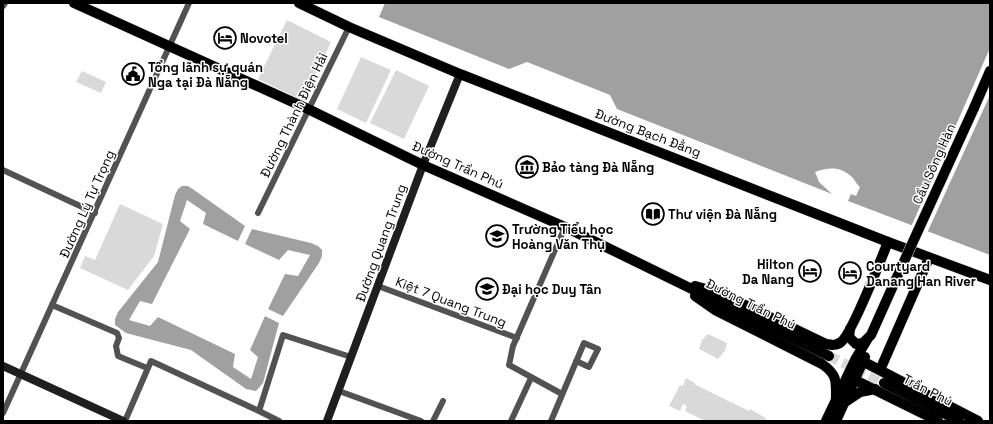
<svg xmlns="http://www.w3.org/2000/svg" width="993" height="424" font-family="'Space Grotesk',sans-serif">
  <rect width="100%" height="100%" fill="#fff"/>
  <g fill="#d9d9d9">
    <polygon points="287,20 331,42 303,101 258,79"/>
    <polygon points="361,57 391,70 366,123 337,109"/>
    <polygon points="396,70 429,86 404,139 370,123"/>
    <polygon points="82,71 106,82 101,93 76,82"/>
    <polygon points="120,204 163,224 154,256 128,290 80,268 85,256 95,260"/>
    <polygon points="708,334 727,343 725,351 718,359 699,349 702,340"/>
    <polygon points="686,378 695,383 694,384 749,411 750,409 766,418 765,421 705,421 685,411 687,406 683,404 680,411 669,406 680,385 683,386"/>
  </g>
  <g fill="#a0a0a0">
    <path d="M385 3H990V255L848 201 851 194 856 196 860 187C856 184 856 181 852 177 841 166 828 167 815 172L819 182 832 194 617 109 610 95 527 62 509 69 379 17Z"/>
    <polygon points="182,186 188,186 194,190 245,226 238,241 203,224 206,213 187,200 180,221 190,229 152,304 140,301 129,320 150,326 158,317 235,354 233,367 251,379 258,357 250,350 265,316 279,323 263,383 256,391 246,389 191,350 126,333 115,325 115,319 118,312 158,262 175,195 178,189"/>
    <polygon points="252,229 311,243 318,246 322,250 322,256 319,263 283,316 268,309 285,274 298,276 310,255 288,250 279,260 245,244"/>
  </g>
  <polygon fill="#fff" points="990,48 990,95 927,233 911,227"/>
  <g fill="none" stroke-linecap="round" stroke-linejoin="round">
    <polyline stroke="#d9d9d9" stroke-width="10" stroke-dasharray="10 5" stroke-linecap="butt" points="829,356 884,383"/>
    <g stroke="#dbdbdb" stroke-width="11">
      <g id="primary">
        <polyline points="74,3 308,109 423,165 565,227 829,356"/>
        <polyline points="299,3 349,27 460,74 888,242 990,280"/>
        <polyline points="974,108 990,71"/>
        <path d="M695 286 720 293 826 344C831 345 836 346 841 342 852 334 881 259 888 242"/>
        <path d="M695 296 715 310 822 364C838 375 836 382 836 400"/>
        <polyline points="850,329 849,337 856,344 863,343 871,335 901,268"/>
        <polyline points="864,362 978,421"/>
        <polyline points="880,370 929,258"/>
        <polyline points="855,380 938,421"/>
        <polyline points="884,383 959,421"/>
        <polyline points="845,402 860,392 875,389"/>
        <polyline points="826,421 856,358 867,340"/>
        <polyline points="836,421 865,357"/>
      </g>
    </g>
    <g stroke="#525252" stroke-width="6">
      <polyline points="3,6 5,3"/>
      <polyline points="3,170 95,213"/>
      <polyline points="258,213 349,27"/>
      <polyline points="378,286 517,338"/>
      <polyline points="52,305 117,333 119,338 116,346 118,356 147,368"/>
      <polyline points="339,391 421,421"/>
      <polyline points="562,394 509,365 513,346 565,227"/>
      <polyline points="259,411 279,421"/>
      <polyline points="3,413 189,3"/>
      <polyline points="125,421 151,361 259,411 283,335 351,357"/>
      <polyline points="433,421 443,401"/>
      <polyline points="511,421 531,378"/>
      <polyline points="551,421 584,343 598,349 589,367 576,361"/>
    </g>
    <g stroke="#1f1f1f" stroke-width="8">
      <polyline points="3,366 123,421"/>
      <polyline points="327,421 423,165 460,74"/>
    </g>
    <use href="#primary" stroke="#000" stroke-width="10"/>
    <g stroke="#dbdbdb" stroke-width="11" stroke-linecap="butt">
      <polyline id="primary-bridge" points="901,268 974,108"/>
    </g>
    <use href="#primary-bridge" stroke="#000" stroke-width="10"/>
  </g>
  <defs>
    <g id="hotel-ring" transform="scale(1.15)"><circle r="9.5" fill="#fff" stroke="#000" stroke-width="1.5"/><path d="M-6-4.5h1.5V1H6V5H4.5V3h-9V5H-6ZM-4 0a1.8 1.8 0 1 1 3.6 0ZM.5 0V-2.5h3Q6-2.5 6 0Z" fill="#000"/></g>
    <g id="civic-ring" transform="scale(1.15)"><circle r="9.5" fill="#fff" stroke="#000" stroke-width="1.5"/><path d="M-.6-6.5H3V-4.5H.6V-3L4-1V1h2V6H-6V1h2V-1L-.6-3ZM-1.2 2.5V6h2.4V2.5Z" fill="#000"/></g>
    <g id="museum-ring" transform="scale(1.15)"><circle r="9.5" fill="#fff" stroke="#000" stroke-width="1.5"/><path d="M0-6L6-3V-2H-6V-3ZM-5-1h2V3h-2ZM-1-1h2V3h-2ZM3-1h2V3H3ZM-6 4H6V6H-6Z" fill="#000"/></g>
    <g id="library-ring" transform="scale(1.15)"><circle r="9.5" fill="#fff" stroke="#000" stroke-width="1.5"/><path d="M-6-4Q-3-5.5-.7-3.5V5Q-3 3-6 4ZM6-4Q3-5.5 .7-3.5V5Q3 3 6 4Z" fill="#000"/></g>
    <g id="school-ring" transform="scale(1.15)"><circle r="9.5" fill="#fff" stroke="#000" stroke-width="1.5"/><path d="M0-5L7-2L0 1L-7-2ZM-4 1L0 2.5L4 1V4Q0 6-4 4Z" fill="#000"/></g>
    <g id="university-ring" transform="scale(1.15)"><circle r="9.5" fill="#fff" stroke="#000" stroke-width="1.5"/><path d="M0-5L7-2L0 1L-7-2ZM-4 1L0 2.5L4 1V4Q0 6-4 4Z" fill="#000"/></g>
  </defs>
  <g fill-rule="evenodd">
    <use href="#hotel-ring" x="225" y="38"/>
    <use href="#civic-ring" x="133" y="74"/>
    <use href="#museum-ring" x="527" y="167"/>
    <use href="#library-ring" x="653" y="214"/>
    <use href="#school-ring" x="497" y="236"/>
    <use href="#hotel-ring" x="810" y="271"/>
    <use href="#hotel-ring" x="850" y="273"/>
    <use href="#university-ring" x="487" y="289"/>
  </g>
  <g text-anchor="middle" dominant-baseline="central" stroke-width="3" stroke-linejoin="round" paint-order="stroke">
    <g font-size="13" font-weight="bold" fill="#000" stroke="#fff" text-anchor="start">
      <text x="240" y="38">Novotel</text>
      <text x="148" y="67">Tổng lãnh sự quán<tspan x="148" dy="15">Nga tại Đà Nẵng</tspan></text>
      <text x="542" y="167">Bảo tàng Đà Nẵng</text>
      <text x="668" y="214">Thư viện Đà Nẵng</text>
      <text x="512" y="229">Trường Tiểu học<tspan x="512" dy="15">Hoàng Văn Thụ</tspan></text>
      <text x="794" y="264" text-anchor="end">Hilton<tspan x="794" dy="15">Da Nang</tspan></text>
      <text x="866" y="266">Courtyard<tspan x="866" dy="15">Danang Han River</tspan></text>
      <text x="502" y="289">Đại học Duy Tân</text>
    </g>
    <g font-size="13" fill="#000" stroke="#fff">
      <text transform="translate(294 115) rotate(-64)">Đường Thành Điện Hải</text>
      <text transform="translate(648 133) rotate(21)">Đường Bạch Đằng</text>
      <text transform="translate(934 164) rotate(-66)">Cầu Sông Hàn</text>
      <text transform="translate(458 165) rotate(24)">Đường Trần Phú</text>
      <text transform="translate(87 204) rotate(-66)">Đường Lý Tự Trọng</text>
      <text transform="translate(381 243) rotate(-70)">Đường Quang Trung</text>
      <text transform="translate(451 302) rotate(21)">Kiệt 7 Quang Trung</text>
      <text transform="translate(751 304) rotate(26)">Đường Trần Phú</text>
      <text transform="translate(928 390) rotate(27)">Trần Phú</text>
    </g>
  </g>
  <rect width="993" height="424" fill="none" stroke="#000000" stroke-width="8"/>
</svg>
